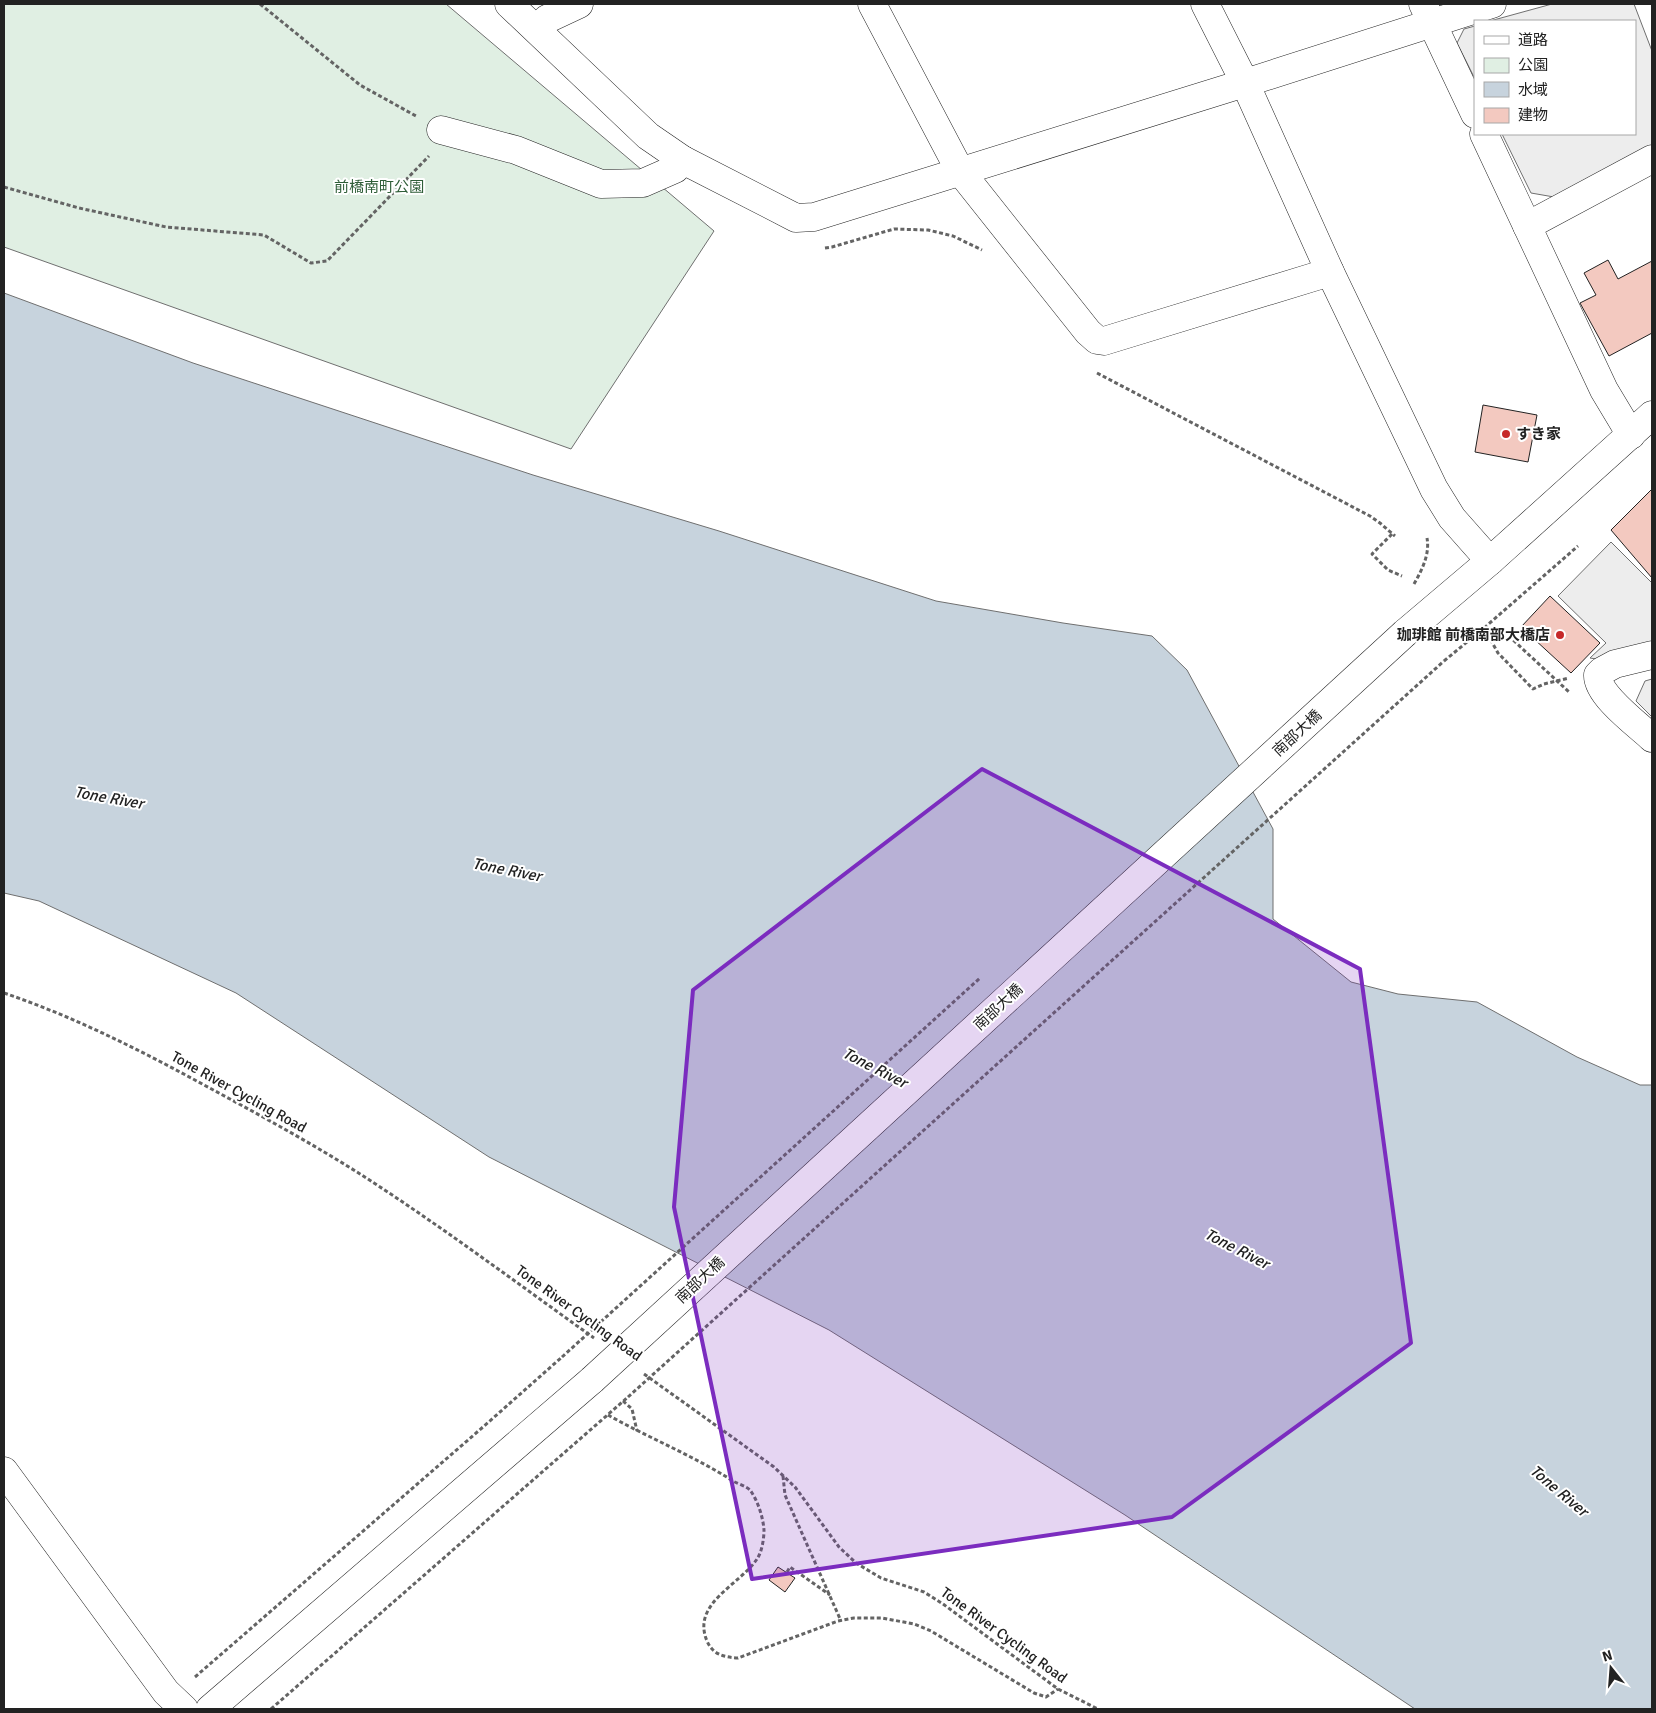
<svg xmlns="http://www.w3.org/2000/svg" width="1656" height="1713" font-family="Signika,'Noto Sans JP',sans-serif">
  <rect width="100%" height="100%" fill="#fff"/>
  <polygon fill="#e0efe3" stroke="#6f6f6f" points="4,4 446,4 714,231 571,449 4,247"/>
  <g fill="#ededed" stroke="#6f6f6f">
    <polygon points="1552,4 1634,4 1652,51 1652,148 1554,197 1531,193 1502,134 1635,134 1635,21 1490,21"/>
    <polygon points="1475,26 1475,79 1457,43 1464,29"/>
    <polygon points="1611,542 1652,583 1652,645 1602,660 1590,658 1606,643 1558,596"/>
    <polygon points="1652,679 1652,717 1636,701 1645,681"/>
  </g>
  <polygon fill="#c7d3dd" stroke="#6f6f6f" points="4,293 193,363 533,475 719,531 936,601 1063,623 1152,636 1187,670 1273,829 1273,919 1351,982 1398,994 1477,1002 1577,1057 1640,1085 1652,1085 1652,1709 1415,1709 1125,1515 829,1330 489,1157 236,993 39,901 4,893"/>
  <g fill="#f3c9c0" stroke="#222">
    <polygon points="1608,260 1618,279 1652,261 1652,333 1609,356 1580,303 1596,295 1584,273"/>
    <polygon points="1483,405 1537,415 1528,462 1475,452"/>
    <polygon points="1652,489 1652,578 1611,530"/>
    <polygon points="1550,596 1600,643 1571,673 1521,627"/>
    <polygon points="778,1567 795,1578 785,1592 769,1580"/>
  </g>
  <g fill="none" stroke-linecap="round" stroke-linejoin="round">
    <g stroke="#222" stroke-width="29">
      <g id="minor">
        <polyline points="509,4 648,136 683,160 796,218 814,217 1245,83 1492,4"/>
        <polyline points="872,4 960,171 1088,332 1097,340 1104,341 1330,272"/>
        <polyline points="1205,4 1245,83 1330,272 1434,489 1452,518 1490,561"/>
        <polyline points="1423,4 1475,114"/>
        <polyline points="537,29 547,19 579,4"/>
        <polyline points="441,130 516,150 601,184 643,183 675,169 683,160"/>
        <polyline points="1484,134 1604,390 1631,435"/>
        <polyline points="1527,226 1652,159"/>
        <polyline points="1405,633 1490,561 1652,415"/>
        <path d="M1652 655 1615 664 1602 671 1598 675C1597 695 1638 725 1652 738"/>
        <polyline points="4,1471 166,1692 184,1709"/>
        <polyline points="210,1709 592,1380"/>
      </g>
    </g>
    <g stroke="#646464" stroke-width="3" stroke-dasharray="4 2.5" stroke-linecap="butt">
      <polyline points="260,4 360,85 416,116"/>
      <polyline points="4,187 79,208 166,227 264,235 311,263 327,261 429,156"/>
      <polyline points="825,248 832,247 894,229 928,230 953,236 982,250"/>
      <polyline points="1097,373 1370,516 1380,523 1395,536"/>
      <polyline points="1392,534 1372,554 1388,570 1402,576"/>
      <path d="M1414 584C1422 570 1430 554 1427 538"/>
      <polyline points="1499,627 1569,692"/>
      <polyline points="1484,628 1498,653 1533,689 1544,684"/>
      <polyline points="1444,661 1484,628 1578,546"/>
      <path d="M4 993C69 1015 132 1046 193 1079 254 1112 316 1145 374 1183 449 1232 521 1286 594 1338"/>
      <polyline points="644,1374 774,1467 795,1487 839,1547 856,1563 881,1578 924,1592 943,1604 1058,1689 1098,1709"/>
      <polyline points="623,1401 632,1409 637,1431"/>
      <path d="M608 1415C649 1438 694 1456 733 1481 738 1484 746 1486 750 1490 758 1501 763 1517 764 1530 764 1538 762 1552 757 1559 740 1585 691 1603 707 1641 713 1655 724 1657 738 1658L838 1621 854 1618H882L914 1624 931 1631 1034 1693 1046 1697 1058 1689"/>
      <polyline points="783,1476 785,1495 841,1621"/>
      <polyline points="787,1572 790,1567 830,1595"/>
      <polyline points="195,1677 483,1427 562,1357"/>
      <polyline points="271,1709 628,1397"/>
    </g>
    <use href="#minor" stroke="#fff" stroke-width="28"/>
    <g stroke="#222" stroke-width="29" stroke-linecap="butt">
      <polyline id="minor-bridge" points="592,1380 1405,633"/>
    </g>
    <g stroke="#646464" stroke-width="3" stroke-dasharray="4 2.5" stroke-linecap="butt">
      <polyline points="1544,684 1569,678"/>
      <polyline points="562,1357 980,978"/>
      <polyline points="628,1397 1444,661"/>
    </g>
    <use href="#minor-bridge" stroke="#fff" stroke-width="28"/>
  </g>
  <path fill="#7b2cbf" fill-opacity="0.2" stroke="#7b2cbf" stroke-width="4" stroke-linejoin="round" d="M982 769 1360 969 1411 1343 1172 1517 752 1579 674 1207 693 990Z"/>
  <g fill="#c62828" stroke="#fff" stroke-width="2">
    <circle cx="1506" cy="434" r="5"/>
    <circle cx="1560" cy="635" r="5"/>
  </g>
  <g text-anchor="middle" dominant-baseline="central" stroke-width="4" stroke-linejoin="round" paint-order="stroke">
    <g font-size="15" fill="#2f5e38" stroke="#fff">
      <text x="379" y="187">前橋南町公園</text>
    </g>
    <g font-size="15" font-weight="bold" fill="#222" stroke="#fff" text-anchor="start">
      <text x="1516" y="434">すき家</text>
      <text x="1550" y="635" text-anchor="end">珈琲館 前橋南部大橋店</text>
    </g>
    <g font-size="15" fill="#222" stroke="#fff">
      <text transform="translate(1297 733) rotate(-43)">南部大橋</text>
      <text transform="translate(998 1007) rotate(-43)">南部大橋</text>
      <text transform="translate(239 1092) rotate(29)">Tone River Cycling Road</text>
      <text transform="translate(700 1280) rotate(-43)">南部大橋</text>
      <text transform="translate(579 1313) rotate(36)">Tone River Cycling Road</text>
      <text transform="translate(1004 1635) rotate(36)">Tone River Cycling Road</text>
    </g>
    <g font-size="16" font-style="italic" fill="#222" stroke="#fff">
      <text transform="translate(109 798) rotate(10)">Tone River</text>
      <text transform="translate(507 870) rotate(11)">Tone River</text>
      <text transform="translate(875 1068) rotate(27)">Tone River</text>
      <text transform="translate(1237 1249) rotate(27)">Tone River</text>
      <text transform="translate(1559 1491) rotate(40)">Tone River</text>
    </g>
  </g>
  <rect width="1656" height="1713" fill="none" stroke="#222222" stroke-width="10"/>
  <rect x="1474" y="20" width="162" height="115" fill="#ffffff" stroke="#a7a7a7"/>
  <rect x="1484" y="36" width="25" height="8" fill="#ffffff" stroke="#a7a7a7"/>
  <text x="1518" y="45" font-size="15" fill="#222222">道路</text>
  <rect x="1484" y="58" width="25" height="15" fill="#e0efe3" stroke="#a7a7a7"/>
  <text x="1518" y="70" font-size="15" fill="#222222">公園</text>
  <rect x="1484" y="82" width="25" height="15" fill="#c7d3dd" stroke="#a7a7a7"/>
  <text x="1518" y="95" font-size="15" fill="#222222">水域</text>
  <rect x="1484" y="108" width="25" height="15" fill="#f3c9c0" stroke="#a7a7a7"/>
  <text x="1518" y="120" font-size="15" fill="#222222">建物</text>
  <g transform="translate(1611 1668) rotate(343)" stroke="#ffffff" stroke-width="4" paint-order="stroke">
  <path d="M0-4L9 19L0 12L-9 19Z" fill="#222222"/>
  <text y="-8" font-size="14" font-weight="bold" text-anchor="middle" fill="#222222">N</text>
  </g>
</svg>
